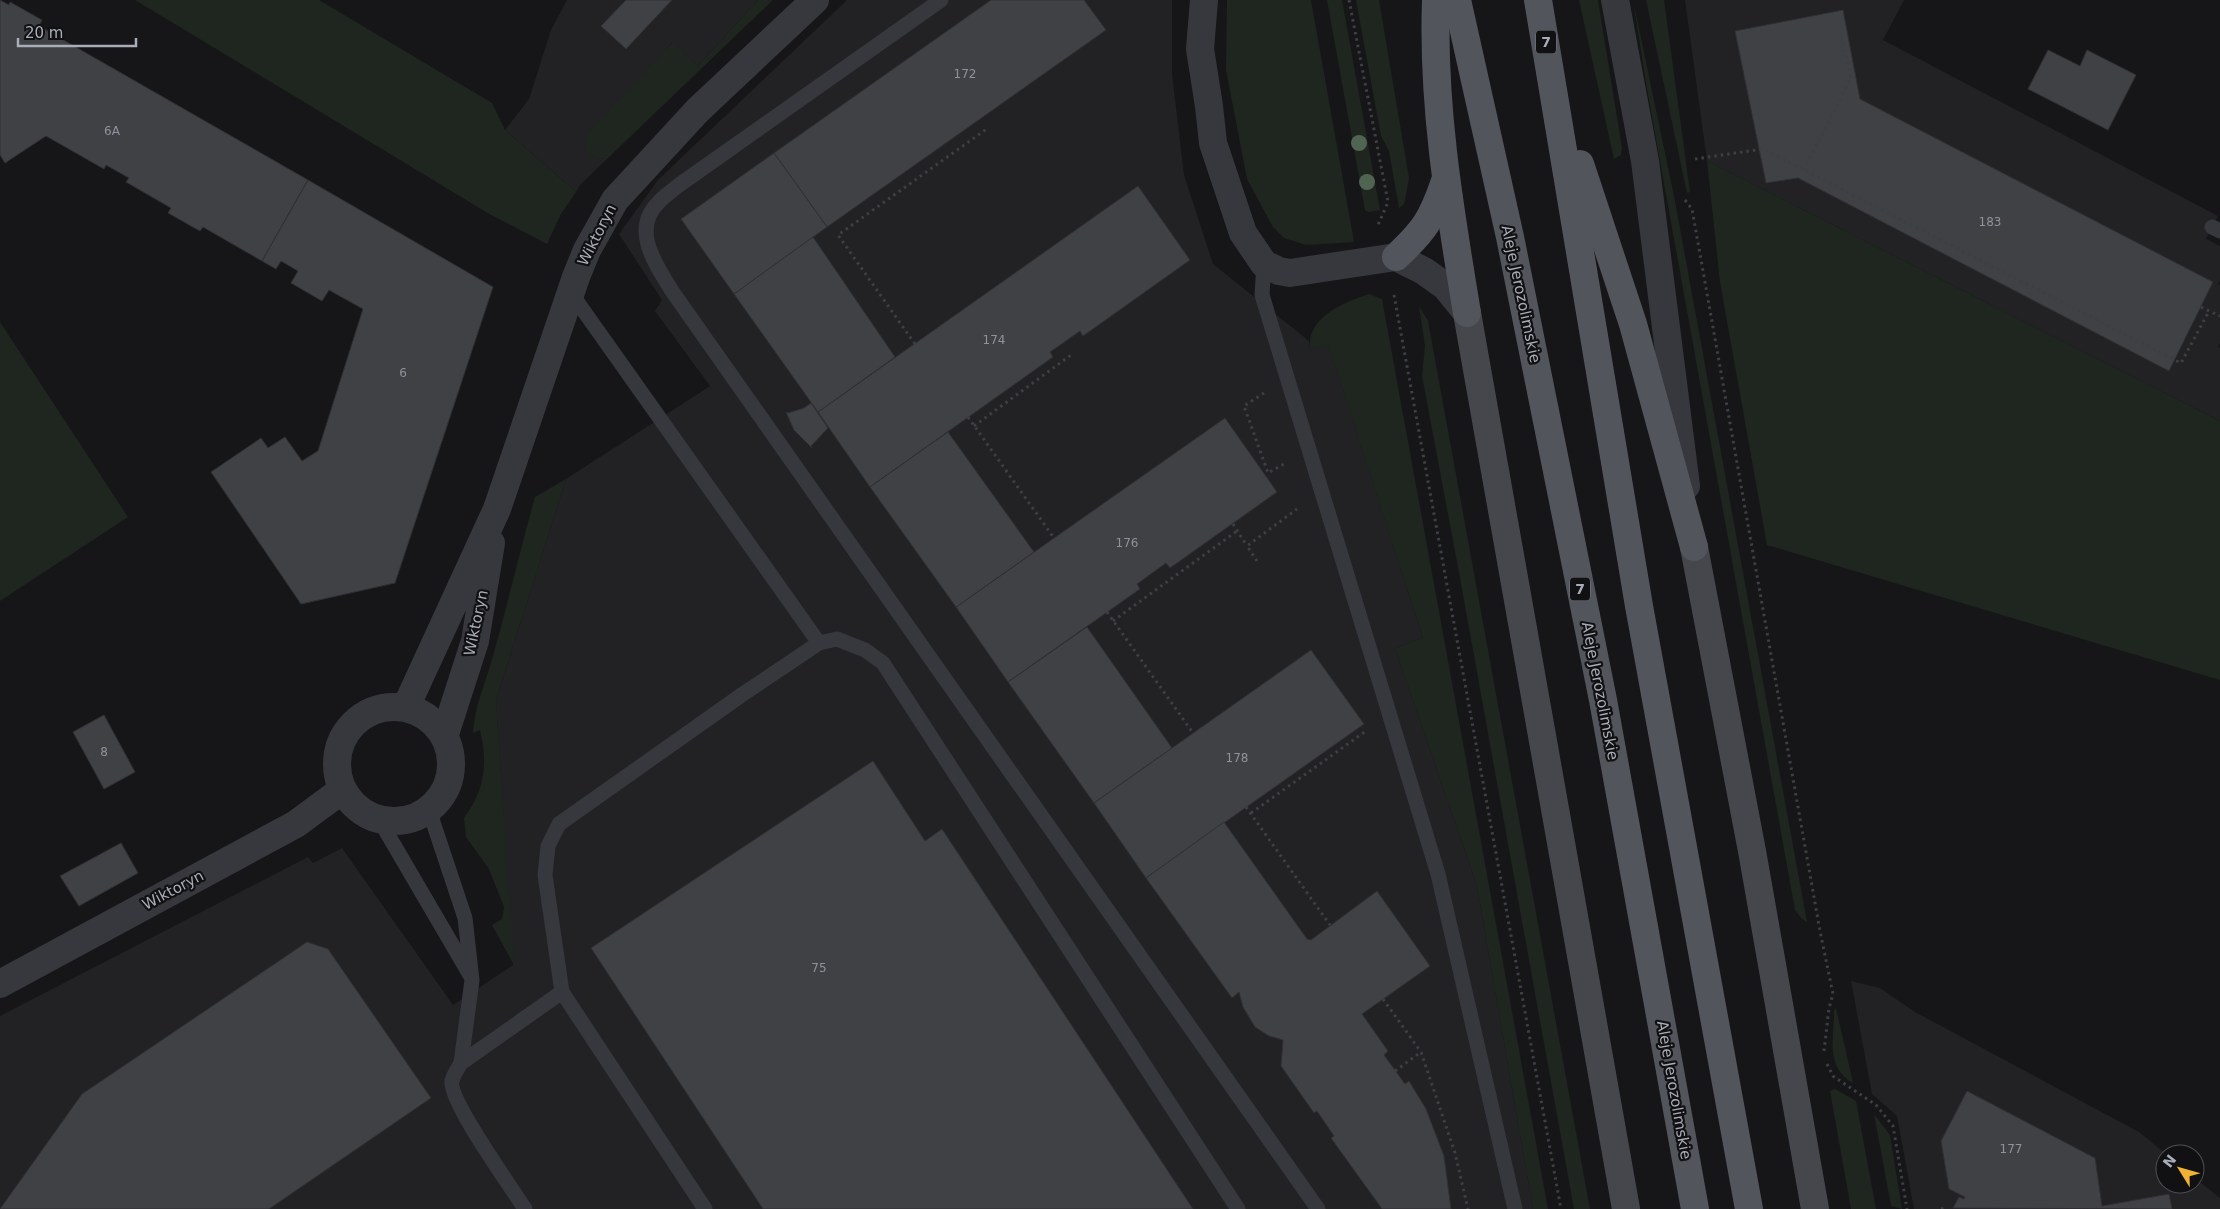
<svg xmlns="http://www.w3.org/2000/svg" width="2220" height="1209" font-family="'DejaVu Sans',sans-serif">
  <rect width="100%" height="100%" fill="#161618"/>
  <g fill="#222225">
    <polygon points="567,0 758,0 698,66 671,43 596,158 607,159 580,185 576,192 505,130 529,99 551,30"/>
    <polygon points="847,0 1172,0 1172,74 1184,175 1213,264 1309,341 1310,349 1328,343 1423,638 1395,648 1477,886 1533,1209 0,1209 0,1016 308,857 313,863 342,848 453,1005 513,965 496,700 566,479 710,386 655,311 662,300 619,234 658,180"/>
    <polygon points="1685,0 1904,0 1883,40 2218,216 2206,239 2220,246 2220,281 2218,284 2220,285 2220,343 2218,347 2220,348 2220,421 1707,161"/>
    <polygon points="1851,981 1880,988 1915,1012 2139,1132 2166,1154 2165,1184 2195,1184 2195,1178 2220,1198 2220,1209 1914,1209 1897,1116 1872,1094"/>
  </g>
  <g fill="#1e261f">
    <polygon points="135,0 319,0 492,103 505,130 576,192 561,214 547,244 491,215"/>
    <polygon points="758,0 773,0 607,159 596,158 587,153 585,141 588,133 672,43 698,66"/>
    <polygon points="1227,0 1311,0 1354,242 1306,245 1284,238 1273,227 1247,179 1226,70"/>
    <polygon points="1327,0 1342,0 1380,210 1369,212 1365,210"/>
    <polygon points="1356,0 1379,0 1409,178 1404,204 1399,208 1389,151 1381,136"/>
    <polygon points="1579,0 1598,0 1622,148 1621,155 1614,159"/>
    <polygon points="1633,0 1675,201 1807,922 1802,919 1795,910 1647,89"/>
    <polygon points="1646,0 1664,0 1690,192 1687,193"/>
    <polygon points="1707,161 2220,421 2220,680 1767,545 1720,282"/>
    <path d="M1369 294 1382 299 1548 1209H1533L1477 886 1395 648 1423 638 1328 344 1310 349C1306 317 1345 302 1369 294Z"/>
    <polygon points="1419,306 1428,321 1590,1209 1574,1209 1460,578 1422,376 1425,346"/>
    <polygon points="0,322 128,517 0,601"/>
    <path d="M566 479 496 700 514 965 492 925 502 919 504 907 489 869 466 837 464 818C485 790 488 763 480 730L473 733C474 707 486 682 493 656 508 603 520 550 535 497Z"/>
    <path d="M1836 1008 1853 1083C1825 1067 1834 1038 1834 1010Z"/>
    <polygon points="1835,1089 1856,1101 1876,1209 1851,1209 1830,1091"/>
    <polygon points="1874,1114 1890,1135 1902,1209 1891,1206"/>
  </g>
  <g fill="#404145" stroke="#303034">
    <polygon points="0,0 9,5 10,2 42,20 39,26 308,180 262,261 203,227 200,231 168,213 171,208 126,182 129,178 106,165 104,169 46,136 5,163 0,155"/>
    <polygon points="626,0 672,0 626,49 601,26"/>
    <polygon points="991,0 1084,0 1106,30 827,227 774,153"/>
    <polygon points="1843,10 1860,99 2213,282 2169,371 1798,178 1766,183 1735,31"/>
    <polygon points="2048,50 2080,66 2087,50 2136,75 2108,130 2028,89"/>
    <polygon points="774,153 827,227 734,294 681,219"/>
    <polygon points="308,180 493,287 395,583 301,604 211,472 261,438 268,448 285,437 302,461 318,451 363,309 329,290 322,301 291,283 298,271 281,261 276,269 262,261"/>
    <polygon points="1138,186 1190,260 1083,336 1080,331 1063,343 1050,352 1053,357 870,487 818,412"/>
    <polygon points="813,237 895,357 818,412 734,294"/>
    <polygon points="811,403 828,428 811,446 812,448 794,430 786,412 788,413 804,408"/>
    <polygon points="1225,418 1277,492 1170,568 1166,563 1137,584 1140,589 1008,682 956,607"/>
    <polygon points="948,432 1034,552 956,607 870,487"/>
    <polygon points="1087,627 1172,748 1094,803 1008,682"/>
    <polygon points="1311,650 1364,724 1146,878 1094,803"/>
    <polygon points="104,715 135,772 104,789 73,732"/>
    <polygon points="873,761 925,841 942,829 1193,1209 763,1209 591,948"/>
    <polygon points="1224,822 1307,939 1311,940 1377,891 1430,966 1362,1014 1388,1051 1384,1055 1405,1084 1409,1081 1426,1109 1444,1156 1451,1209 1382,1209 1331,1138 1334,1136 1317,1111 1314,1113 1281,1066 1283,1040 1269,1036 1255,1027 1243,1007 1239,992 1232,998 1146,878"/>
    <polygon points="121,843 138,873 79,906 60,876"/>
    <polygon points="307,942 328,949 431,1098 269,1209 0,1209 82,1094"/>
    <polygon points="1967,1091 2095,1158 2102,1206 2169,1194 2172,1209 1953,1208 1959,1197 1964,1199 1965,1197 1949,1189 1941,1141"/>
  </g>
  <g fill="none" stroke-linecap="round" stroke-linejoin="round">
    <g stroke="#3d3f44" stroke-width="3" stroke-dasharray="2.5 4" stroke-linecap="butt">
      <polyline points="1349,0 1388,202 1378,225"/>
      <polyline points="1695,159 1763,149 2181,363 2209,311"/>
      <polyline points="1804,170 1851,78 1843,43"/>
      <polyline points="1685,200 1692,209 1820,931 1833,994 1829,1008 1824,1051"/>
      <polyline points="1394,295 1561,1209"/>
      <polyline points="2201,307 2220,316"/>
      <polyline points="915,344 838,235 988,128"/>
      <polyline points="1264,393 1244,406 1268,473 1284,464"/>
      <polyline points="968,417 1054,538"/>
      <polyline points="974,426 1071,355"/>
      <polyline points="1233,524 1247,546"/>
      <polyline points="1257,561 1247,546 1297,509"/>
      <polyline points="1107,612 1193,733"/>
      <polyline points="1113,621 1237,531"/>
      <polyline points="1246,807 1330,925"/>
      <polyline points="1251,813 1366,731"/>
      <polyline points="1383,999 1421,1052"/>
      <polyline points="1827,1064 1833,1076 1876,1105 1893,1126 1907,1209"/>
      <polyline points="1395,1071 1421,1052 1455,1153 1468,1209"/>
      <polyline points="1941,1209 1946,1208"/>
    </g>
    <g stroke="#37383d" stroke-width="15">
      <path d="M941 0 679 185C672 191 664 196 658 203 631 230 656 265 672 291L1318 1209"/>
      <polyline points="2212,227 2220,231"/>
      <polyline points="1264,264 1262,295 1438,874 1515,1209"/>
      <polyline points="571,293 819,643"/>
      <polyline points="429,810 465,918 472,980 461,1063"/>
      <polyline points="380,821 470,975"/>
      <polyline points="562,992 705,1209"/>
      <path d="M525 1209C512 1188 448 1100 452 1081 453 1075 458 1068 461 1063L562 992 545 875 548 846 559 824 743 694 819 643 837 639 865 650 883 663 1238 1209"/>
    </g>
    <g stroke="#37383d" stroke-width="28">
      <polyline points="1204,0 1200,49 1209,106 1213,143 1243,233 1264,264 1279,271 1290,273 1396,257 1424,271 1445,286 1467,313"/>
      <polyline points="1615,0 1645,161 1686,486"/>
      <circle cx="394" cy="764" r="57"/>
      <polyline points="406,707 497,509 576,277 587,250 615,200 698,110 815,0"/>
      <polyline points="445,734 475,641 491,543"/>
      <polyline points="0,984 296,824 342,790"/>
    </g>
    <g stroke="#45474d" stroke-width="28">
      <polyline points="1467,313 1626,1209"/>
      <polyline points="1694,547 1752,851 1815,1209"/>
    </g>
    <g stroke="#53555c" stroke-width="28">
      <path d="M1436 0C1432 105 1450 210 1467 313"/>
      <polyline points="1457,0 1510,237 1603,700 1695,1209"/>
      <polyline points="1538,0 1639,606 1749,1209"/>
      <polyline points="1580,164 1633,324 1694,547"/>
      <path d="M1396 257C1425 230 1432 219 1445 181"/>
    </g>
  </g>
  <g fill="#506452">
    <circle cx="1359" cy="143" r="8"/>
    <circle cx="1367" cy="182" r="8"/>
  </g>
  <g text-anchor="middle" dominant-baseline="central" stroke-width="4.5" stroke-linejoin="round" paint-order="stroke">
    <g font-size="12" fill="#8e929b">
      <text x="965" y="74">172</text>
      <text x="112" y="131">6A</text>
      <text x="1990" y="222">183</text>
      <text x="994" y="340">174</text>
      <text x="403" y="373">6</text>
      <text x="1127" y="543">176</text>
      <text x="104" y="752">8</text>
      <text x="1237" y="758">178</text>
      <text x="819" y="968">75</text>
      <text x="2011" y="1149">177</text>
    </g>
    <g fill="#111113" stroke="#7b7e86" stroke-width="1">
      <rect x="1536" y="30.5" width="20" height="23" rx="4"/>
      <rect x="1570" y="577.5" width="20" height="23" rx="4"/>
    </g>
    <g font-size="14" font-weight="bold" fill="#a8adb8">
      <text x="1546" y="42">7</text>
      <text x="1580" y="589">7</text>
    </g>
    <g font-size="15" fill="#a8adb8" stroke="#111113">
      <text transform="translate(597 235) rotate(-63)">Wiktoryn</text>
      <text transform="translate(1521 294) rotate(78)">Aleje Jerozolimskie</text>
      <text transform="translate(476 623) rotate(-78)">Wiktoryn</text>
      <text transform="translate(1600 691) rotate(79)">Aleje Jerozolimskie</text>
      <text transform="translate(173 890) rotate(-28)">Wiktoryn</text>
      <text transform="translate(1674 1090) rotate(80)">Aleje Jerozolimskie</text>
    </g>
  </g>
  <g transform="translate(2180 1169) rotate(307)"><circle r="24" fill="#111113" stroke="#4d4f55"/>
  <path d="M0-4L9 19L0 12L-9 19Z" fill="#f2b134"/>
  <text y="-8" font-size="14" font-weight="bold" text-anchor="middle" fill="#a8adb8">N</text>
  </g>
  <path d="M18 38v8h118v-8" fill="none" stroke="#a8adb8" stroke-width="2.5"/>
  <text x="25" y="38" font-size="15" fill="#a8adb8" stroke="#111113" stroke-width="4" paint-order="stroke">20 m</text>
</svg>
